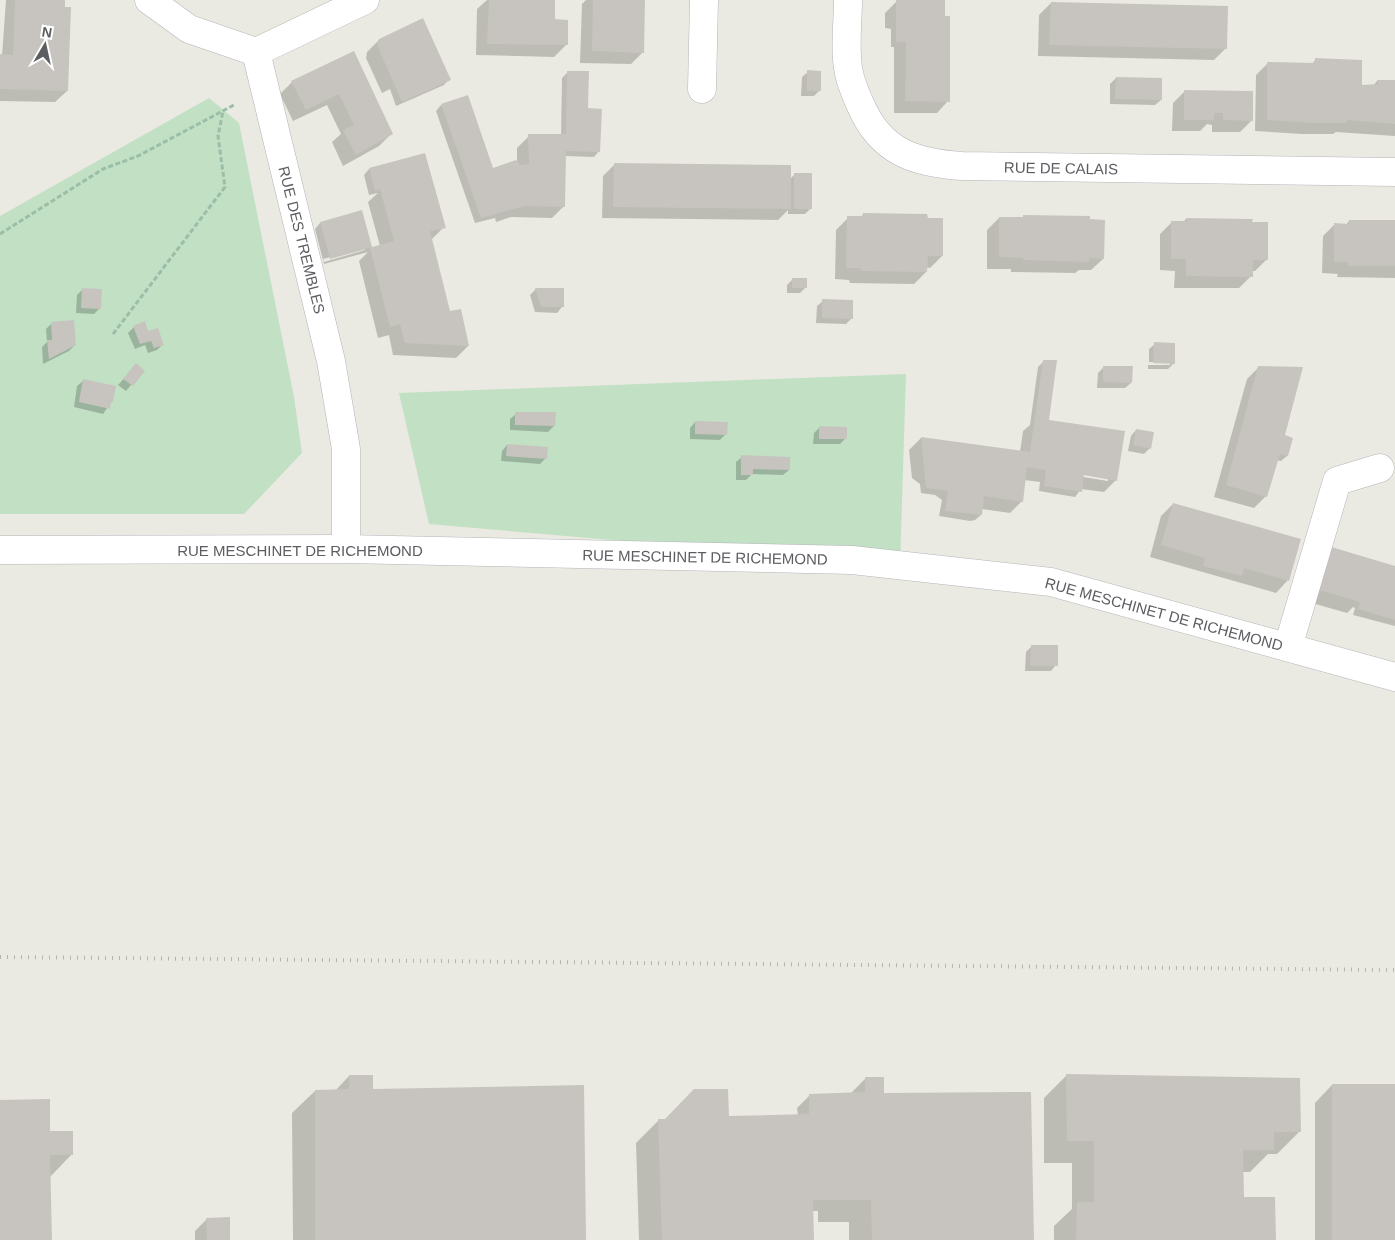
<svg xmlns="http://www.w3.org/2000/svg" width="1395" height="1240" font-family="Arial,sans-serif">
  <rect width="100%" height="100%" fill="#ebeae2"/>
  <g fill="#c1e0c4">
    <polygon points="209,98 239,123 294,397 302,453 244,514 0,514 0,216"/>
    <polygon points="906,374 900,565 429,524 399,393"/>
  </g>
  <g fill="#0003" fill-rule="evenodd">
    <polygon points="6,0 64,0 67,91 55,102 0,101 0,56 2,56"/>
    <polygon points="487,0 554,0 553,21 566,45 554,57 476,55 477,9"/>
    <polygon points="586,0 644,0 643,52 631,64 580,63 582,4"/>
    <polygon points="897,1 948,101 937,113 894,113 894,47 891,47 891,29 885,28 885,13"/>
    <polygon points="1051,3 1226,48 1214,60 1038,56 1039,15"/>
    <polygon points="379,40 449,79 444,85 396,106 390,89 382,93 366,58 367,52"/>
    <polygon points="353,53 391,134 379,146 343,166 332,142 341,134 327,105 293,121 280,94 292,82"/>
    <polygon points="1316,59 1361,86 1373,86 1377,81 1395,82 1395,136 1336,132 1333,134 1302,134 1255,131 1256,75 1268,63 1312,64"/>
    <polygon points="568,72 586,110 599,151 594,157 565,156 564,206 552,218 511,217 496,222 495,218 475,223 436,111 441,105 493,170 517,164 517,148 529,136 561,135 562,78"/>
    <polygon points="808,72 820,90 814,96 801,96 802,77"/>
    <polygon points="1116,78 1161,100 1155,105 1110,104 1110,84"/>
    <polygon points="1185,91 1252,120 1240,132 1212,132 1212,125 1207,124 1200,131 1172,131 1173,103"/>
    <polygon points="615,164 790,179 795,174 811,208 805,214 788,214 788,210 778,220 602,218 603,176"/>
    <path d="M369 169 444 227 431 240 449 312 460 310 468 346 456 358 393 355 389 335 378 338 359 261 368 252 324 264 315 229 320 223 361 212 371 249 380 246 368 202 378 193 369 195 364 175ZM365 248V250L324 262 323 259Z"/>
    <polygon points="1024,216 1103,259 1091,270 1079,270 1075,273 1011,272 1011,269 987,269 987,230 999,218 1021,219"/>
    <polygon points="848,218 861,218 942,256 930,268 926,267 926,272 914,284 850,283 849,280 835,279 836,230"/>
    <polygon points="1186,219 1251,223 1267,259 1255,271 1251,271 1251,276 1239,288 1174,288 1175,271 1160,270 1160,234 1172,222 1183,222"/>
    <polygon points="1349,221 1395,222 1395,278 1337,277 1338,274 1322,273 1323,236 1335,224 1346,225"/>
    <polygon points="793,279 806,287 800,293 787,293 787,285"/>
    <polygon points="83,289 100,308 94,314 76,313 77,295"/>
    <polygon points="536,289 562,307 557,313 535,312 530,295"/>
    <polygon points="823,301 851,319 846,324 816,323 817,306"/>
    <polygon points="52,323 75,345 69,351 43,364 42,347 47,342 46,329"/>
    <polygon points="134,327 148,333 163,344 157,350 148,353 145,345 135,349 128,333"/>
    <polygon points="1155,344 1174,363 1168,369 1148,369 1148,365 1170,365 1170,362 1149,362 1149,349"/>
    <path d="M1044 361 1048 419 1116 480 1104 492 1081 489 1075 497 1039 491 1040 482 1024 480 1022 501 1010 513 982 509 981 515 975 520 970 521 939 516 942 500 935 495 921 493 920 484 912 478 909 450 921 438 1020 452 1023 431 1030 425 1038 367ZM1083 474 1108 478V481L1083 477Z"/>
    <polygon points="1104,367 1131,383 1125,388 1097,388 1098,373"/>
    <polygon points="1259,367 1287,456 1281,461 1276,460 1266,496 1254,508 1214,497 1247,379"/>
    <polygon points="131,371 143,371 126,391 118,385"/>
    <polygon points="83,381 112,401 103,414 74,407 77,386"/>
    <polygon points="516,414 554,426 548,432 510,430 510,419"/>
    <polygon points="695,422 726,434 720,440 690,439 690,428"/>
    <polygon points="820,427 845,439 840,444 813,444 814,433"/>
    <polygon points="1136,430 1153,433 1149,449 1144,454 1128,451 1131,436"/>
    <polygon points="507,445 546,458 540,464 501,461 502,451"/>
    <polygon points="742,457 789,470 783,475 752,474 746,480 736,480 736,462"/>
    <polygon points="1173,504 1299,540 1287,581 1276,593 1150,557 1161,516"/>
    <polygon points="1317,560 1395,567 1395,626 1353,615 1355,608 1353,607 1347,613 1305,601"/>
    <polygon points="1032,646 1056,665 1051,671 1025,671 1026,652"/>
    <polygon points="1067,1075 1300,1131 1277,1154 1268,1154 1250,1172 1242,1172 1243,1198 1274,1240 1054,1240 1054,1226 1072,1209 1072,1163 1044,1163 1044,1098"/>
    <polygon points="349,1076 372,1090 584,1240 293,1240 292,1113 315,1091 335,1091"/>
    <polygon points="865,1079 1033,1240 849,1240 849,1222 818,1222 818,1211 812,1211 812,1240 639,1240 636,1143 658,1121 798,1115 797,1108 809,1096 850,1094"/>
    <polygon points="1332,1085 1395,1085 1395,1240 1315,1240 1315,1103"/>
    <polygon points="0,1101 49,1133 72,1154 50,1177 50,1240 0,1240"/>
    <polygon points="207,1219 229,1240 195,1240 195,1231"/>
  </g>
  <g fill="#c7c4bf">
    <polygon points="15,0 65,0 65,7 71,7 68,91 0,89 0,54 13,55"/>
    <polygon points="489,0 555,0 555,19 568,20 568,45 487,44"/>
    <polygon points="593,0 645,0 644,53 592,51"/>
    <polygon points="896,0 945,0 945,16 950,16 950,102 905,101 906,42 896,42"/>
    <polygon points="1051,2 1228,6 1227,49 1049,45"/>
    <polygon points="423,18 451,80 402,102 377,45 379,39"/>
    <polygon points="354,51 393,134 356,155 343,130 354,125 339,94 306,110 291,81"/>
    <polygon points="1315,58 1362,60 1362,85 1378,84 1377,80 1395,80 1395,124 1347,120 1346,123 1314,123 1267,120 1267,62 1315,63"/>
    <polygon points="807,70 821,71 821,91 807,91"/>
    <polygon points="567,71 589,71 588,108 602,109 600,152 566,151 565,207 524,206 481,218 441,104 468,95 493,168 516,160 520,165 529,164 528,134 566,134"/>
    <polygon points="1116,77 1162,78 1162,100 1115,99"/>
    <polygon points="1184,90 1253,91 1253,121 1223,120 1223,113 1214,113 1214,120 1184,120"/>
    <polygon points="425,153 446,228 430,231 450,311 461,309 469,346 405,343 400,324 390,327 370,248 330,259 320,222 362,210 372,247 394,241 380,189 375,191 369,168"/>
    <polygon points="614,163 791,165 791,209 613,207"/>
    <rect x="794" y="173" width="18" height="36"/>
    <polygon points="863,213 927,214 928,218 943,218 943,256 928,256 927,272 861,271 861,268 846,268 847,216 862,216"/>
    <polygon points="1023,215 1090,216 1090,219 1105,220 1104,259 1090,258 1089,262 1023,260 1023,258 999,257 999,217 1023,217"/>
    <polygon points="1186,218 1253,219 1252,222 1268,222 1268,260 1253,260 1253,277 1186,276 1186,259 1171,259 1171,221 1187,221"/>
    <polygon points="1349,220 1395,220 1395,266 1348,266 1349,262 1334,262 1334,223 1349,224"/>
    <rect x="792" y="278" width="15" height="10"/>
    <polygon points="82,288 102,289 101,309 81,308"/>
    <polygon points="535,288 564,288 564,307 541,307"/>
    <polygon points="822,299 853,300 853,319 822,318"/>
    <polygon points="74,320 76,345 49,359 47,340 52,340 51,322"/>
    <polygon points="145,321 148,331 158,328 164,345 154,348 151,341 140,344 133,326"/>
    <polygon points="1154,342 1175,343 1175,364 1153,363"/>
    <polygon points="1043,360 1057,360 1049,420 1125,431 1117,481 1084,475 1082,492 1044,486 1046,470 1027,467 1023,502 984,496 982,515 945,511 948,491 926,488 921,437 1030,452"/>
    <polygon points="136,363 145,371 133,386 123,379"/>
    <polygon points="1103,366 1133,366 1132,383 1103,382"/>
    <polygon points="1258,366 1303,367 1285,435 1293,438 1288,456 1280,454 1267,497 1226,485"/>
    <polygon points="83,379 116,386 113,402 111,401 110,409 79,402"/>
    <polygon points="515,412 556,412 555,426 515,425"/>
    <polygon points="695,421 728,422 727,435 695,434"/>
    <polygon points="819,426 847,427 847,439 819,439"/>
    <polygon points="1136,429 1154,432 1151,449 1133,445"/>
    <polygon points="507,444 548,447 547,459 506,456"/>
    <polygon points="741,455 790,457 790,470 753,469 753,475 741,475"/>
    <polygon points="1173,503 1301,539 1289,581 1244,568 1242,576 1203,566 1205,558 1161,545"/>
    <polygon points="1328,546 1395,566 1395,620 1358,609 1360,602 1316,589"/>
    <polygon points="1031,645 1058,645 1058,666 1030,666"/>
    <polygon points="1066,1074 1300,1078 1301,1132 1274,1132 1274,1150 1243,1150 1244,1197 1275,1197 1276,1240 1076,1240 1077,1202 1094,1202 1094,1141 1067,1141"/>
    <polygon points="349,1075 373,1075 373,1089 584,1085 586,1240 315,1240 315,1090 349,1089"/>
    <polygon points="865,1077 884,1077 884,1093 1031,1092 1034,1240 872,1240 871,1200 813,1200 814,1240 662,1240 658,1119 665,1119 694,1089 728,1089 729,1116 809,1114 809,1094 865,1092"/>
    <rect x="1332" y="1084" width="63" height="156"/>
    <polygon points="50,1099 50,1131 73,1131 73,1155 50,1155 52,1240 0,1240 0,1100"/>
    <polygon points="230,1217 230,1240 207,1240 206,1218"/>
  </g>
  <g fill="none" stroke-linecap="round" stroke-linejoin="round">
    <g stroke="#b3b4b8" stroke-width="29">
      <g id="minor">
        <polyline points="149,0 189,29 256,52 331,361 346,449 346,549"/>
        <path d="M848 0C848 23 844 50 849 73 851 84 856 95 861 106 881 152 915 163 962 166L1395 172"/>
        <polyline points="256,52 365,0"/>
        <polyline points="702,89 704,0"/>
        <polyline points="0,550 346,549 852,560 1051,582 1395,677"/>
        <polyline points="1288,647 1337,481 1380,468"/>
      </g>
    </g>
    <g stroke="#9abea8" stroke-width="3" stroke-dasharray="5 2.5" stroke-linecap="butt">
      <polyline points="0,234 103,169 138,156 234,105"/>
      <polyline points="113,334 225,187 218,136 223,111"/>
    </g>
    <use href="#minor" stroke="#fff" stroke-width="28"/>
    <polyline stroke="#b2b3b3" stroke-width="4" stroke-dasharray="1 6" stroke-linecap="butt" points="0,957 1395,970"/>
  </g>
  <g text-anchor="middle" dominant-baseline="central" stroke-width="4" stroke-linejoin="round" paint-order="stroke">
    <g font-size="15" fill="#5b5d61" stroke="#fff">
      <text transform="translate(1061 168) rotate(1)">RUE DE CALAIS</text>
      <text transform="translate(302 240) rotate(76)">RUE DES TREMBLES</text>
      <text x="300" y="550">RUE MESCHINET DE RICHEMOND</text>
      <text transform="translate(705 557) rotate(1)">RUE MESCHINET DE RICHEMOND</text>
      <text transform="translate(1164 614) rotate(15)">RUE MESCHINET DE RICHEMOND</text>
    </g>
  </g>
  <g transform="translate(45 45) rotate(9)" stroke="#ffffff" stroke-width="4" paint-order="stroke">
  <path d="M0-4L9 19L0 12L-9 19Z" fill="#5b5d61"/>
  <text y="-8" font-size="14" font-weight="bold" text-anchor="middle" fill="#5b5d61">N</text>
  </g>
</svg>
